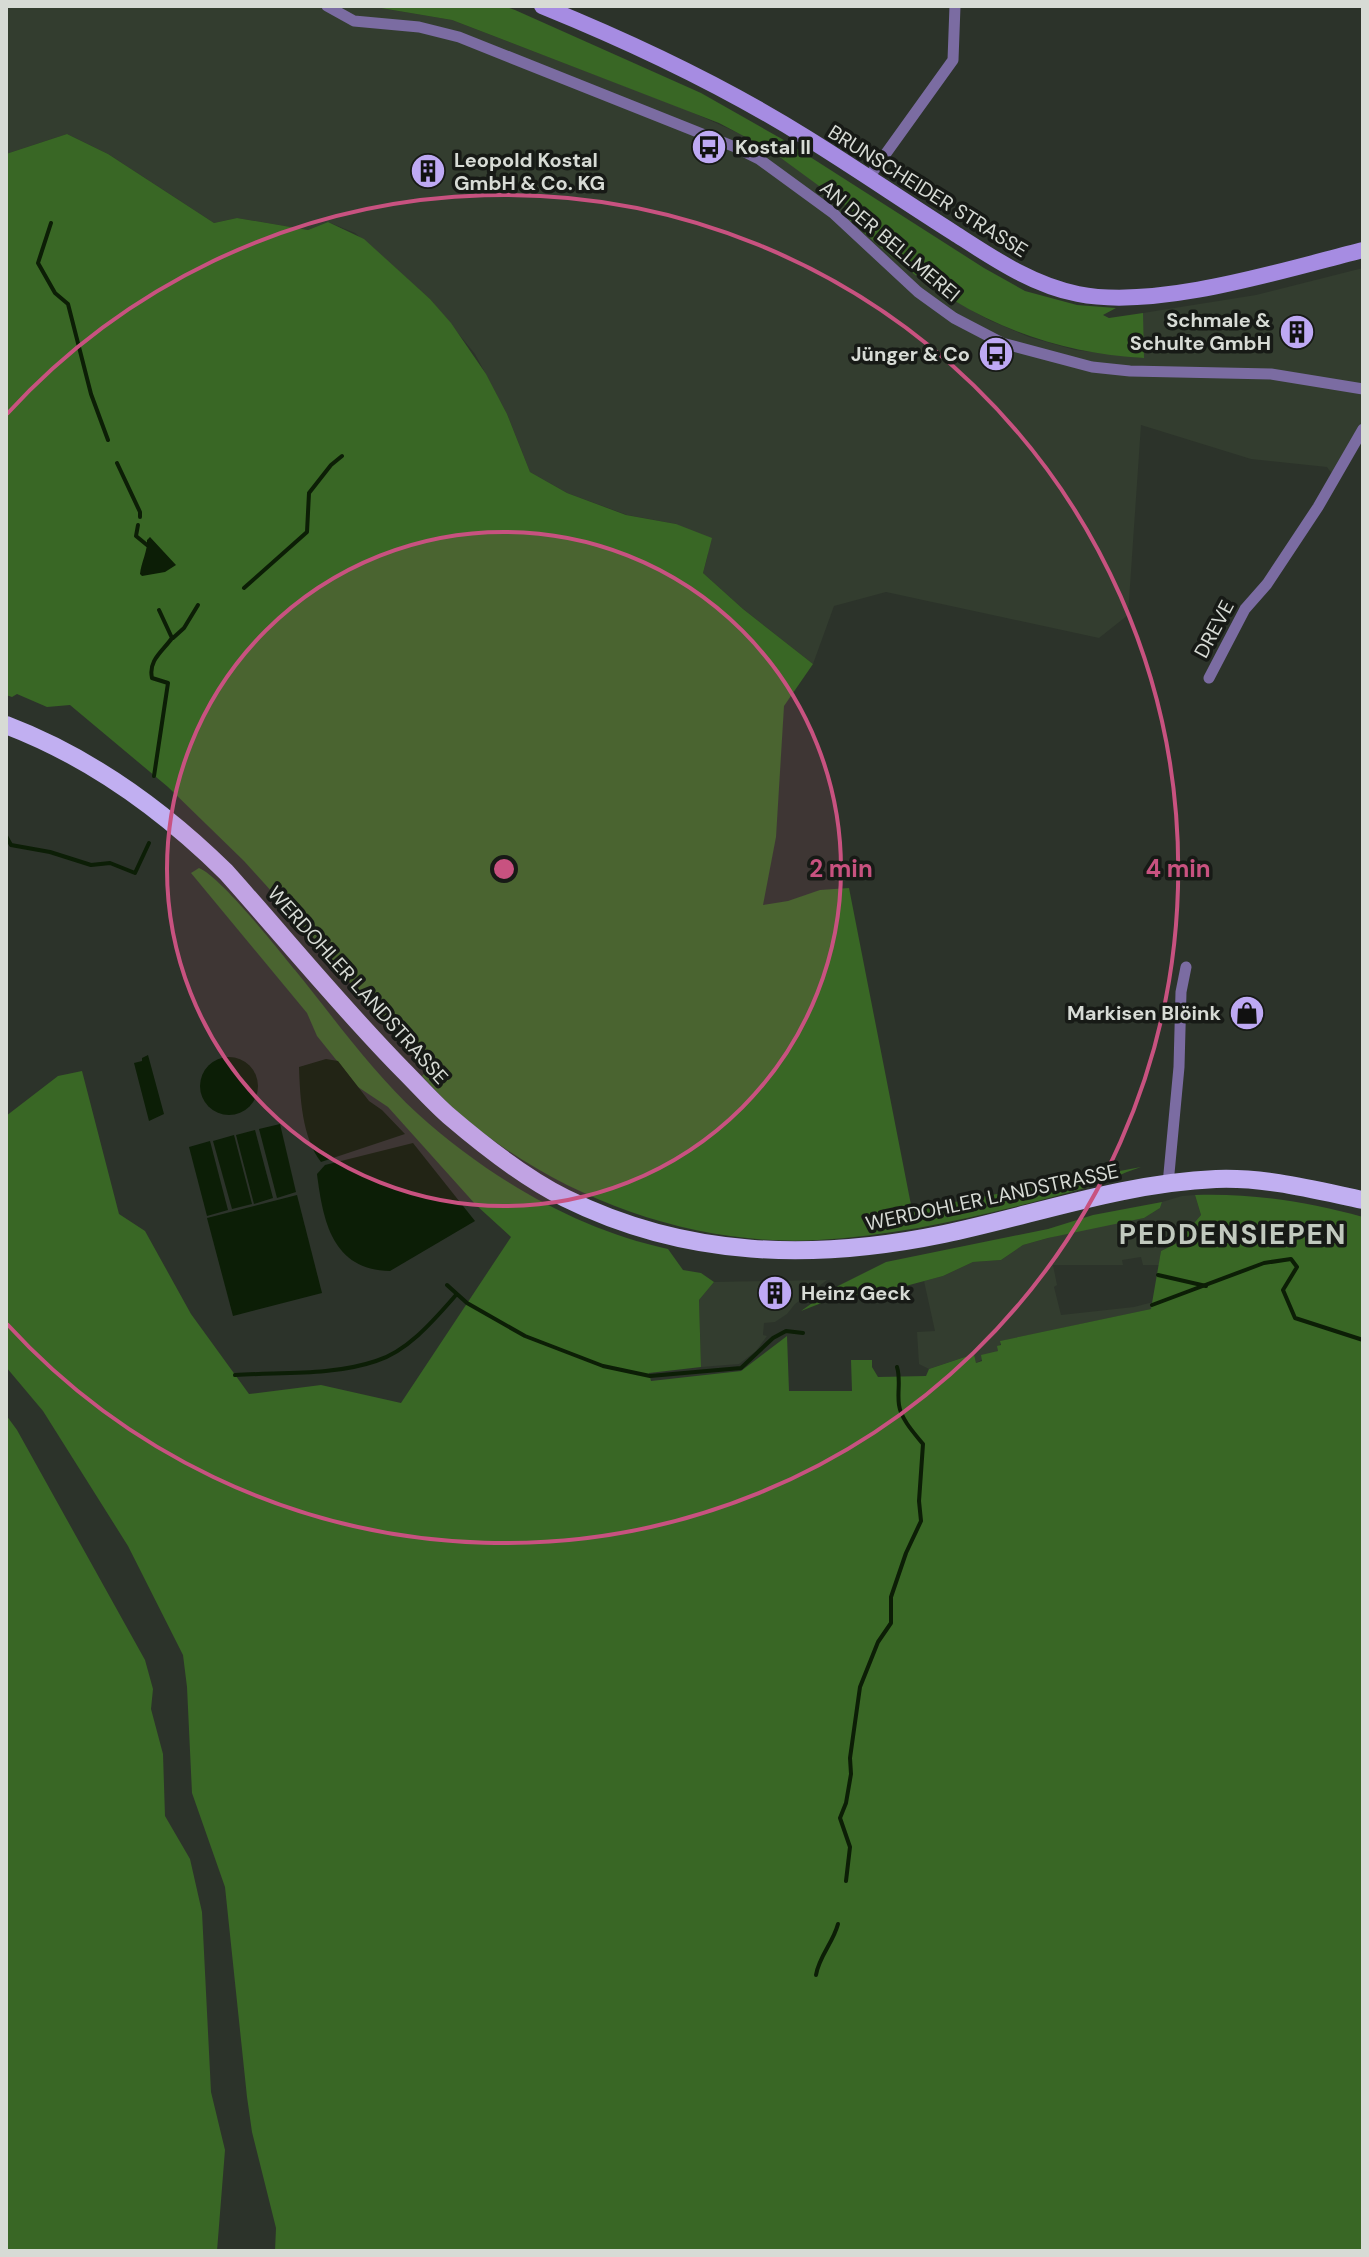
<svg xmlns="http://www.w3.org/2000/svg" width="1369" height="2257" font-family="'DM Sans',sans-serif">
  <rect width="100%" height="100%" fill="#2c332a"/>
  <g fill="#333d2f">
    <polygon points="6,6 369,6 452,20 687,110 745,136 797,168 845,206 840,211 950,302 953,300 989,320 1029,337 1075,350 1143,358 1143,313 1256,295 1363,268 1363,423 1332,474 1327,467 1251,459 1141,425 1128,615 1099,638 886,592 834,606 813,664 743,609 703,573 708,554 676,524 627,515 567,493 530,472 507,414 475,354 430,299 355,233 328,222 308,230 237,218 214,223 108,154 67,134 6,154"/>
    <polygon points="1195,1195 1201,1215 1177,1243 1161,1251 1159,1265 1143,1265 1141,1257 1122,1260 1123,1265 1053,1265 1057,1285 1054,1287 1061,1315 1134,1307 1153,1302 1152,1309 1001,1341 998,1351 976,1363 974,1354 929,1369 919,1364 917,1332 935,1331 924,1281 943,1276 973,1262 1001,1260 1023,1245 1077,1230 1144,1218 1160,1208 1162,1202 1182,1196"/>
    <polygon points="827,1280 795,1304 787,1314 775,1322 764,1323 763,1335 767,1336 756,1351 739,1364 701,1367 699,1300 714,1282"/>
  </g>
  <g fill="#396725">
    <path d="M369 6H504L515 10 701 93 782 139 984 268 1025 291 1077 305 1116 308 1103 315 1109 318 1143 313 1144 358C1075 354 1013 336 953 300L951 303 891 256 840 212 845 205 770 150 719 123 452 20Z"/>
    <path d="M67 134 108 154 214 223 237 218 308 230 328 222 364 239 430 299 451 323 486 374 507 414 530 472 567 493 626 515 676 524 712 538 703 573 743 609 813 664 784 706 776 837 763 905 788 901 820 890 849 888 912 1210 1141 1167C1122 1173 1104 1183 1085 1188 999 1212 907 1235 818 1240 691 1247 556 1197 460 1114 447 1103 434 1089 422 1076L427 1071 373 1012 320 945 244 861 168 787 70 705 47 707 17 694 12 697 6 695V154Z"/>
    <path d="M199 868C221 877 278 949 295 970 334 1018 372 1072 418 1114 488 1177 575 1229 668 1249L683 1270 701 1273 714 1282 699 1300 701 1367 649 1373 651 1381 741 1371 787 1336 789 1391H852L851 1360H872V1367L878 1377 926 1376 929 1369 974 1354 976 1363 982 1361 981 1355 998 1351 997 1346 1001 1345 1000 1341 1151 1309 1161 1251 1177 1243 1201 1215 1195 1195C1253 1193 1307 1202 1363 1217V2251H275L276 2228 252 2132 247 2097 225 1887 192 1793 187 1687 183 1655 128 1546 43 1411 6 1367V1116L58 1076 82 1071 119 1214 145 1231 191 1314 249 1394 321 1385 401 1403 511 1237 476 1205 388 1107 358 1087 317 1036 307 1013 191 873Z"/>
    <polygon points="1162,1202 1160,1208 1144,1218 1048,1238 1023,1245 1001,1260 973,1262 943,1276 872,1295 867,1293 824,1302 801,1311 832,1289 886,1262 1048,1229 1093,1215"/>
    <polygon points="6,1415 17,1430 145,1660 153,1689 151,1709 163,1754 165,1816 190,1859 202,1912 211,2092 225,2150 217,2251 6,2251"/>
  </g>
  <g fill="#0c1e06">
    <path d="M150 537 176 565 165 572 142 576 140 574C141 563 148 550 147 540Z"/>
    <polygon points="148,1055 164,1114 149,1121 134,1063 142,1061 142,1058"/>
    <circle cx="229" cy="1086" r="29"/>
    <path d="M326 1059 338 1061 369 1101 382 1110 405 1134 321 1162C302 1138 300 1097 299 1067Z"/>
    <polygon points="280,1124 296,1192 277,1198 259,1129"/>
    <polygon points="255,1130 273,1198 254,1204 236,1135"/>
    <polygon points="234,1135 252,1204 232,1209 213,1141"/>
    <polygon points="210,1141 228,1210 207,1216 189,1147"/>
    <path d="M413 1143 475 1221 390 1271C332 1270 323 1221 317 1174L325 1165Z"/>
    <polygon points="297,1195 322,1293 233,1316 207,1218"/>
  </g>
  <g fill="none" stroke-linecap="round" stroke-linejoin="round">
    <g stroke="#0c1e06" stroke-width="4">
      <polyline points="51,223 38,263 55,293 68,304 91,394 108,440"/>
      <polyline points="117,463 140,512 140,517"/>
      <polyline points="138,525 136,536 147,545"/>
      <polyline points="244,588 307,532 309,493 331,465 342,456"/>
      <polyline points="173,638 184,628 198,605"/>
      <path d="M154 776 168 683 152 678C148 660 163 651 172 638L159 610"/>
      <polyline points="6,836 11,845 50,852 91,865 110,863 135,873 149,843"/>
      <polyline points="1158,1275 1206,1286"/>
      <polyline points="447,1285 467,1303 525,1336 603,1366 650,1376 741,1368 773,1338 786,1331 803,1333"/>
      <polyline points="1152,1305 1264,1263 1291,1259 1297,1267 1283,1290 1295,1318 1363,1340"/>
      <path d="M235 1375C281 1372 332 1376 376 1361 408 1351 434 1320 456 1295"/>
      <path d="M846 1881 850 1847 840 1818 846 1803 851 1774 850 1758 860 1687 878 1642 891 1623V1597L906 1553 921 1521 919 1501 923 1444C914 1433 901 1419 899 1405 897 1392 901 1380 897 1367"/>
      <path d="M816 1975C819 1956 833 1943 838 1924"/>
    </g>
    <g stroke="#7b6ca2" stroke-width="11">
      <polyline points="327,6 354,21 419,27 459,37 735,147 759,159 833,213 918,292 954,318 1002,343 1092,367 1130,371 1271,374 1363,389"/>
      <polyline points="869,177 953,60 955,6"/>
      <polyline points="1209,678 1245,609 1267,584 1318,507 1363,429"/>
      <polyline points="1168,1184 1179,1067 1181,992 1186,967"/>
    </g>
    <path stroke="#a68ce2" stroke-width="16" d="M542 6C633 43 724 86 807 138 857 169 905 202 954 233 993 258 1032 285 1078 294 1157 310 1284 270 1363 250"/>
    <path stroke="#c1aff1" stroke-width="18" d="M6 725C90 757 163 810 226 872 285 938 341 1007 403 1070 418 1085 433 1102 449 1116 484 1146 523 1177 565 1198 686 1258 814 1261 944 1234 1034 1215 1123 1183 1216 1179 1266 1177 1315 1190 1363 1200"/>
  </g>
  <circle cx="504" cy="869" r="337" fill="#c85280" fill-opacity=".12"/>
  <g fill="none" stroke="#c85280" stroke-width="4">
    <circle cx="504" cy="869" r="337"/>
    <path d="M7 414A674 674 0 1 1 7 1324"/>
  </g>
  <defs>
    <g id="bus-disc" transform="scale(1.8)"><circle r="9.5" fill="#bea9f4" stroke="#171a16"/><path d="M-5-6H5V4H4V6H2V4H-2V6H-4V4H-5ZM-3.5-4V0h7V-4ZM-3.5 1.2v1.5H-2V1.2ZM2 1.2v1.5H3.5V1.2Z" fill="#111"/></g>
    <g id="building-disc" transform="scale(1.8)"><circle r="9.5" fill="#bea9f4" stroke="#171a16"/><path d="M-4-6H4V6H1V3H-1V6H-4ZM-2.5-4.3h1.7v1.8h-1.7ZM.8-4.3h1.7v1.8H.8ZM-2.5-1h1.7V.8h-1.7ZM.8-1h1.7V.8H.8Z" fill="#111"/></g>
    <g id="shop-disc" transform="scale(1.8)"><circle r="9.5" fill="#bea9f4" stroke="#171a16"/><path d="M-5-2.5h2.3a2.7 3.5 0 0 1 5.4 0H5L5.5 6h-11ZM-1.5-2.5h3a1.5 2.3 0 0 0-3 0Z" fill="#111"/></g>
  </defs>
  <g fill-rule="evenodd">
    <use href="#bus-disc" x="709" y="147"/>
    <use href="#building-disc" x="428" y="171"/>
    <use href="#building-disc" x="1297" y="332"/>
    <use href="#bus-disc" x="996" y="354"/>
    <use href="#shop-disc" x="1247" y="1013"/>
    <use href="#building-disc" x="775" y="1293"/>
  </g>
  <g text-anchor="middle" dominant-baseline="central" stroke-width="7" stroke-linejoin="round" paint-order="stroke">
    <g font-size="20" font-weight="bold" fill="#d7dbd5" stroke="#171a16" text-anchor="start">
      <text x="735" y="147">Kostal II</text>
      <text x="454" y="160">Leopold Kostal<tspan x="454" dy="23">GmbH &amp; Co. KG</tspan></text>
      <text x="1271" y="320" text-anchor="end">Schmale &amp;<tspan x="1271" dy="23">Schulte GmbH</tspan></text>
      <text x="970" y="354" text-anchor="end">Jünger &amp; Co</text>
      <text x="1221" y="1013" text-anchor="end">Markisen Blöink</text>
      <text x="801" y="1293">Heinz Geck</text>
    </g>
    <g font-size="20" fill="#d7dbd5" stroke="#171a16">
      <text transform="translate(928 191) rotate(32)">BRUNSCHEIDER STRASSE</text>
      <text transform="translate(890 241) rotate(40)">AN DER BELLMEREI</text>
      <text transform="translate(1214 629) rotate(-62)">DREVE</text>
      <text transform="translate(358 985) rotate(48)">WERDOHLER LANDSTRASSE</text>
      <text transform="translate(992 1197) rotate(-12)">WERDOHLER LANDSTRASSE</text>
    </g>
    <g font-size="28" font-weight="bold" letter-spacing="2" fill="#c1c9be" stroke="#171a16">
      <text x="1233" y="1234">PEDDENSIEPEN</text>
    </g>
  </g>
  <circle cx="504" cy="869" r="12" fill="#c85280" stroke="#171a16" stroke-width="4"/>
  <g font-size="24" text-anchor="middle" font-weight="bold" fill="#c85280" stroke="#171a16" stroke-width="7" stroke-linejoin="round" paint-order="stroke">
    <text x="841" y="877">2 min</text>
    <text x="1178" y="877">4 min</text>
  </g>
  <rect width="1369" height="2257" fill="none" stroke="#d7dbd5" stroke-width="16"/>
</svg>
